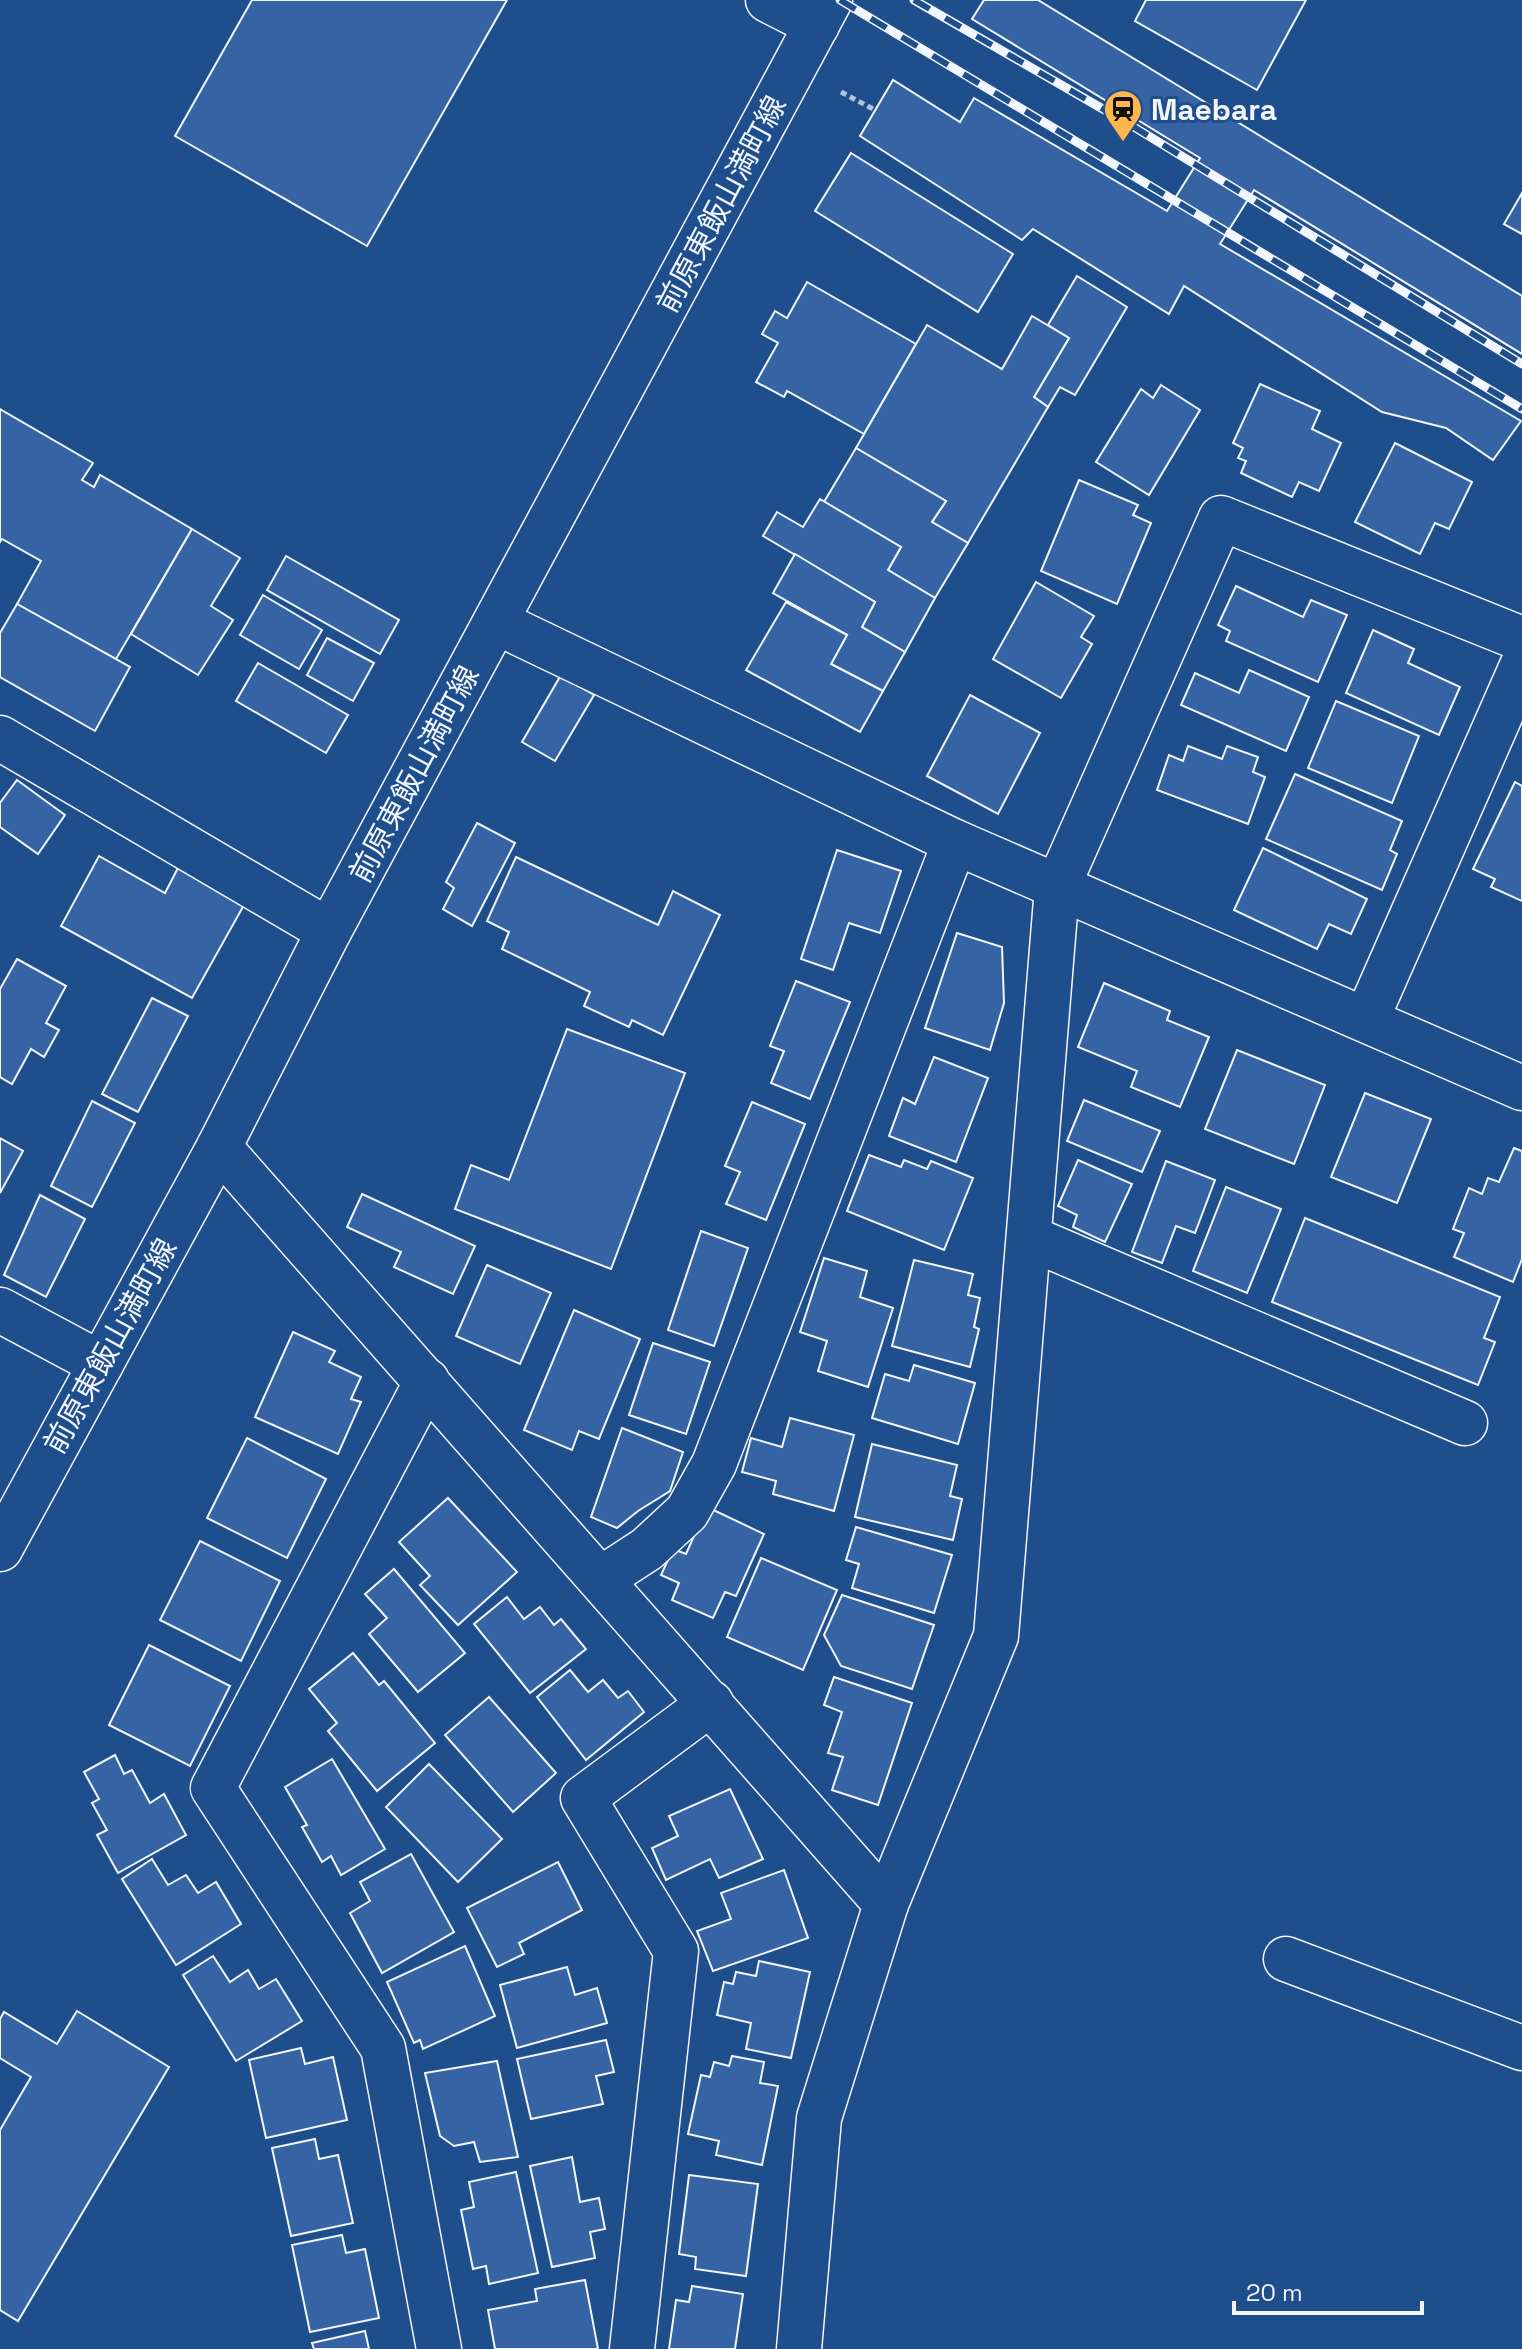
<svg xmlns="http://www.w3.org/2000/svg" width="1522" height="2349" font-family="'Space Grotesk','Noto Sans JP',sans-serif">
  <rect width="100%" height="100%" fill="#1f4e8c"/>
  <g fill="#3563a3" stroke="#f2f6ff" stroke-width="2">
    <polygon points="252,0 507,0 367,246 175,136"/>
    <polygon points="984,0 1038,0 1522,296 1522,354 1254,190 1220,244 1521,421 1493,460 1446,428 1382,412 1184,286 1169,314 1033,229 1022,240 860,136 893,80 960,122 974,98 1167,211 1200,158 972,19"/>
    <polygon points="1146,0 1306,0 1257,90 1135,21"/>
    <polygon points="851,153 1013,254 978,312 815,211"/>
    <polygon points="1522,193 1522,234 1504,224"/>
    <polygon points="1077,276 1127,307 1075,395 1060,387 1048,407 1034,397 1069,338 1048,325"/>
    <polygon points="807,282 916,344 864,434 787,391 784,397 756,382 778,343 762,334 775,311 787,318"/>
    <polygon points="1032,316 1069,338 1034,397 1048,407 968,543 932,522 946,501 856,448 927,325 1002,369"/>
    <polygon points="1260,384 1320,411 1312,429 1341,443 1319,491 1299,482 1292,497 1241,473 1246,461 1238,458 1243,448 1233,443"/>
    <polygon points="1161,385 1200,410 1149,495 1096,462 1141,389 1153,398"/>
    <polygon points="0,409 93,463 82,480 94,487 100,475 192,529 116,659 17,604 41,561 2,539 0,542"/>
    <polygon points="1395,443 1472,482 1449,529 1435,523 1420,554 1355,522"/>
    <polygon points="856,448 946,501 932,522 968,543 935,598 888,570 901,547 824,502"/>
    <polygon points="1079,480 1138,505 1133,515 1151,523 1117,604 1041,571"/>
    <polygon points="820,499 901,547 888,570 935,598 905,652 862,627 875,602 763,536 777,512 803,527"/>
    <polygon points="192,529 240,558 211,606 233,620 198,675 131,634"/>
    <polygon points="795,554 875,602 862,627 905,652 883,691 831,664 847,635 773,593"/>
    <polygon points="286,556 399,620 380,654 267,590"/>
    <polygon points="1036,582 1094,616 1081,637 1092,644 1061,698 993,659"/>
    <polygon points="1236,586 1303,617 1311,600 1347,615 1318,682 1226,641 1230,631 1218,625"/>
    <polygon points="263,595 322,630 299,669 240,635"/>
    <polygon points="786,602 847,635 831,664 883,691 860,732 746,670"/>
    <polygon points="17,604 130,667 95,731 0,677 0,633"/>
    <polygon points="1373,630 1414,649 1408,663 1460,687 1439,735 1346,693"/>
    <polygon points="327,638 374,663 353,701 307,675"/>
    <polygon points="258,663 348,715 326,753 236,701"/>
    <polygon points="1249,670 1309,697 1286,751 1181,705 1195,673 1239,693"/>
    <polygon points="561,675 594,695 555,761 522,742"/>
    <polygon points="970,695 1040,733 998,814 927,776"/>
    <polygon points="1336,701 1419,736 1392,803 1308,768"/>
    <polygon points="1188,746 1222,759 1227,746 1258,757 1253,772 1265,777 1248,824 1157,790 1169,755 1183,761"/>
    <polygon points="1295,774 1402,821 1390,850 1397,854 1382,890 1266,839"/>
    <polygon points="17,780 65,815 38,854 0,827 0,803"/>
    <polygon points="1515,782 1522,786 1522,901 1491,887 1495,879 1473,869"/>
    <polygon points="477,823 515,843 472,926 443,909 454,888 446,882"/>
    <polygon points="1263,848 1367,899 1351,934 1329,924 1317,949 1234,910"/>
    <polygon points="837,850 901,871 880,933 849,923 833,970 801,959"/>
    <polygon points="99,856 165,893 178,868 244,905 192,998 61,926"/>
    <polygon points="516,857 658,925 673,891 720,915 663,1035 632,1020 629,1027 584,1006 590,992 502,949 509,932 487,921"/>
    <polygon points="957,933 1002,947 1004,1003 990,1050 925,1028"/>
    <polygon points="17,959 66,986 46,1023 59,1030 44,1057 31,1049 12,1084 0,1077 0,989"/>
    <polygon points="796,981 850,1002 810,1099 771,1083 784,1051 770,1046"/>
    <polygon points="1104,983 1170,1011 1167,1020 1209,1037 1180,1107 1131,1087 1137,1071 1078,1047"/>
    <polygon points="152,998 188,1016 138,1112 102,1094"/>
    <polygon points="567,1029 685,1073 611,1269 455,1209 471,1165 509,1180"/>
    <polygon points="1237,1050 1325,1085 1294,1164 1205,1129"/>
    <polygon points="934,1057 988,1078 956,1162 889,1136 903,1098 915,1104"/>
    <polygon points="1365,1093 1431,1119 1397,1203 1331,1177"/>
    <polygon points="1084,1100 1160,1131 1142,1172 1067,1141"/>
    <polygon points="92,1101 135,1123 92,1207 51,1186"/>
    <polygon points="752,1102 805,1124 766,1220 726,1204 740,1172 725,1166"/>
    <polygon points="0,1138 23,1151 0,1193"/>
    <polygon points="1514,1148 1522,1151 1522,1259 1513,1282 1454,1257 1464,1233 1453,1229 1469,1188 1482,1194 1488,1178 1499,1182"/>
    <polygon points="869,1155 901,1167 904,1160 927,1169 931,1161 973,1178 944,1250 847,1211"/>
    <polygon points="1078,1160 1132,1184 1105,1242 1073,1227 1077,1215 1058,1206"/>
    <polygon points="1166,1161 1215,1180 1195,1233 1176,1226 1162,1263 1132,1252"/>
    <polygon points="1226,1187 1281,1209 1247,1293 1193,1271"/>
    <polygon points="362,1194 475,1246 453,1294 394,1267 401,1252 347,1227"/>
    <polygon points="40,1195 85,1219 46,1297 4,1275"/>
    <polygon points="1305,1218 1500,1297 1484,1338 1495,1342 1478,1385 1272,1302"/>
    <polygon points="701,1231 748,1248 714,1346 668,1330"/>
    <polygon points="824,1258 867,1271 860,1297 893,1308 868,1387 818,1371 827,1341 800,1332"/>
    <polygon points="914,1260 973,1274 968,1295 980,1298 974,1327 979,1329 970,1367 892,1346"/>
    <polygon points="487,1265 551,1293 520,1364 456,1336"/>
    <polygon points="574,1310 640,1339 599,1439 579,1431 572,1450 524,1430"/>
    <polygon points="293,1332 335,1351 329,1362 361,1377 351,1399 361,1402 338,1454 255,1417"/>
    <polygon points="653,1343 710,1362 686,1434 629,1415"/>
    <polygon points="914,1365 975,1383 958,1444 872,1418 885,1374 909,1381"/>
    <polygon points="790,1418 854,1435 834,1511 773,1494 776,1481 742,1472 751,1438 782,1447"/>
    <polygon points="622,1428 683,1452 670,1491 638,1511 617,1528 591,1517"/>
    <polygon points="247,1438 326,1479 287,1558 207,1518"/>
    <polygon points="872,1444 957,1465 950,1496 962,1499 953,1540 855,1517"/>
    <polygon points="448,1498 517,1572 458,1625 420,1585 430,1576 399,1542"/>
    <polygon points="707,1507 764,1534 736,1596 725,1592 713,1618 672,1600 679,1583 661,1575 673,1549 686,1554"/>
    <polygon points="856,1527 952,1555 934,1613 852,1588 859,1564 846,1560"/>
    <polygon points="200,1541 280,1581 241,1661 160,1620"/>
    <polygon points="761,1558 837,1590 803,1670 727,1637"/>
    <polygon points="394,1569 465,1653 418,1692 369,1634 387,1618 365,1594"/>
    <polygon points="842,1595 934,1625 912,1689 841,1666 824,1635"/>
    <polygon points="507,1597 524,1619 540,1607 554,1625 561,1619 586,1649 530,1693 474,1624"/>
    <polygon points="149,1645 230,1686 190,1766 109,1725"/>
    <polygon points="353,1653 379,1685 384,1681 435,1743 377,1791 328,1731 337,1723 309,1689"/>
    <polygon points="570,1670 588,1692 603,1680 618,1698 628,1691 644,1712 586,1760 537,1697"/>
    <polygon points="834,1677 912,1703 878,1805 832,1790 843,1757 828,1753 842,1712 824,1705"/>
    <polygon points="489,1697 556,1773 513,1812 445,1735"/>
    <polygon points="115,1755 124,1774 132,1770 150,1803 164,1794 186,1835 118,1873 97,1835 107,1830 92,1803 99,1799 84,1772"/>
    <polygon points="332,1759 385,1849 341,1875 331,1856 322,1862 302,1827 307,1825 285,1787"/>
    <polygon points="429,1764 502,1839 458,1882 386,1807"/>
    <polygon points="730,1789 763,1859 719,1878 710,1859 666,1880 652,1848 678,1836 669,1816"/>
    <polygon points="411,1854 454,1932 382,1973 350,1913 370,1901 360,1882"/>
    <polygon points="152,1859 168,1885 186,1875 198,1893 216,1882 241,1924 176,1965 122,1879"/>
    <polygon points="558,1862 582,1910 519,1943 524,1954 497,1967 467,1908"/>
    <polygon points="784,1870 808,1938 713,1971 697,1931 731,1919 721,1893"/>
    <polygon points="465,1946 495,2016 423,2049 420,2040 414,2043 387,1982"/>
    <polygon points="213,1956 230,1982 248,1970 259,1989 276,1979 302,2021 236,2061 183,1975"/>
    <polygon points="759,1961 810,1972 791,2058 746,2049 751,2023 717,2015 724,1982 733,1984 736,1972 756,1976"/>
    <polygon points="567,1967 575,1995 597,1988 607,2023 517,2048 500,1985"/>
    <polygon points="77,2011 169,2067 18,2321 0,2310 0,2130 31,2077 0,2058 0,2019 4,2012 57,2044"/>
    <polygon points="606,2040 614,2072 596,2076 603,2104 531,2119 517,2059"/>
    <polygon points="301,2048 305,2064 333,2057 347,2120 266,2138 249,2060"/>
    <polygon points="732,2056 764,2062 760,2083 778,2086 762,2165 716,2155 719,2141 688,2134 701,2075 710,2077 714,2062 729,2066"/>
    <polygon points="497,2061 518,2157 480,2162 474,2142 454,2146 440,2136 425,2073"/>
    <polygon points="315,2139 319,2159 338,2155 353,2223 291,2236 272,2148"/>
    <polygon points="572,2157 580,2202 599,2198 605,2229 590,2232 595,2258 552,2267 530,2166"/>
    <polygon points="516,2172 538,2273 489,2284 486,2266 473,2269 461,2210 474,2207 469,2182"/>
    <polygon points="689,2175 758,2184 746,2276 695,2269 696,2257 679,2254"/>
    <polygon points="342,2235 346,2253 365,2249 379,2318 310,2332 292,2245"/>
    <polygon points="585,2280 598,2349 495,2349 488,2310 537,2301 535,2289"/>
    <polygon points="692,2286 743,2294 735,2349 669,2349 676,2300 689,2302"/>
    <polygon points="365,2331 369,2349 314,2349 312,2343"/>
  </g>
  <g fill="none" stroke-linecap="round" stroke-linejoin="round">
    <g stroke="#f2f6ff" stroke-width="47">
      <g id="minor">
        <polyline points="768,0 817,25"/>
        <polyline points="496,622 955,842 1522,1088"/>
        <polyline points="0,738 329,931"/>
        <polyline points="1367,1018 1522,666"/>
        <polyline points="219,1147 886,1904 819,2118 799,2349"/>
        <polyline points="1030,1238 1465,1423"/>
        <polyline points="0,1310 101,1364"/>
        <polyline points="427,1381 213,1788 383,2048 439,2349"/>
        <polyline points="0,1549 219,1147 329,931 830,0"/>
        <polyline points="601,1579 647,1549 687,1512 714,1464 955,842"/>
        <polyline points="886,1904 996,1636 1057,888 1221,518 1522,639"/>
        <polyline points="1286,1959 1522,2048"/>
        <polyline points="632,2349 676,1951 583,1798 711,1703"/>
      </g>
    </g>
    <polyline stroke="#b3c4dc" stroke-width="5" stroke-dasharray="6 4" stroke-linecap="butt" points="841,92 875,110"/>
    <use href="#minor" stroke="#1f4e8c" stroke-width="44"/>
    <g stroke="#f2f6ff" stroke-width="9">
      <g id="rail">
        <polyline points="840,0 1522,409"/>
        <polyline points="914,0 1134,127 1522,364"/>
      </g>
    </g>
    <use href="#rail" stroke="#1f4e8c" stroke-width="6" stroke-dasharray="18" stroke-linecap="butt"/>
  </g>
  <defs>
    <g id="station-pin" transform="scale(2)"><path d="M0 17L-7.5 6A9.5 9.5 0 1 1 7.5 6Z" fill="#ffb74d" stroke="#1f4e8c"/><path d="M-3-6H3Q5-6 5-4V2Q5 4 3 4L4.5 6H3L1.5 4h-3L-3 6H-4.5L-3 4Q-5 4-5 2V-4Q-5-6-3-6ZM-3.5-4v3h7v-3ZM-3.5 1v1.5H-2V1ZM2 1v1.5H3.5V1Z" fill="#111"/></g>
  </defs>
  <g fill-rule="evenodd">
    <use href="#station-pin" x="1123" y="109"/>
  </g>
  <g text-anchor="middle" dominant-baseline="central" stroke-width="6" stroke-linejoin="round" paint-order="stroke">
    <g font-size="30" font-weight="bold" fill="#f2f6ff" stroke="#1f4e8c" text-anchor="start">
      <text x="1151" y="109">Maebara</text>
    </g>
    <g font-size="30" fill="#f2f6ff" stroke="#1f4e8c">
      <text transform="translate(721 204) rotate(-62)">前原東飯山満町線</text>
      <text transform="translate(414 774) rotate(-62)">前原東飯山満町線</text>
      <text transform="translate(110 1346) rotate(-61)">前原東飯山満町線</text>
    </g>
  </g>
  <path d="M1234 2301v12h188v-12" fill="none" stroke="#f2f6ff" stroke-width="4"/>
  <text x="1246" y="2301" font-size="24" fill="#f2f6ff" stroke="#1f4e8c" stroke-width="6" paint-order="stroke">20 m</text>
</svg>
